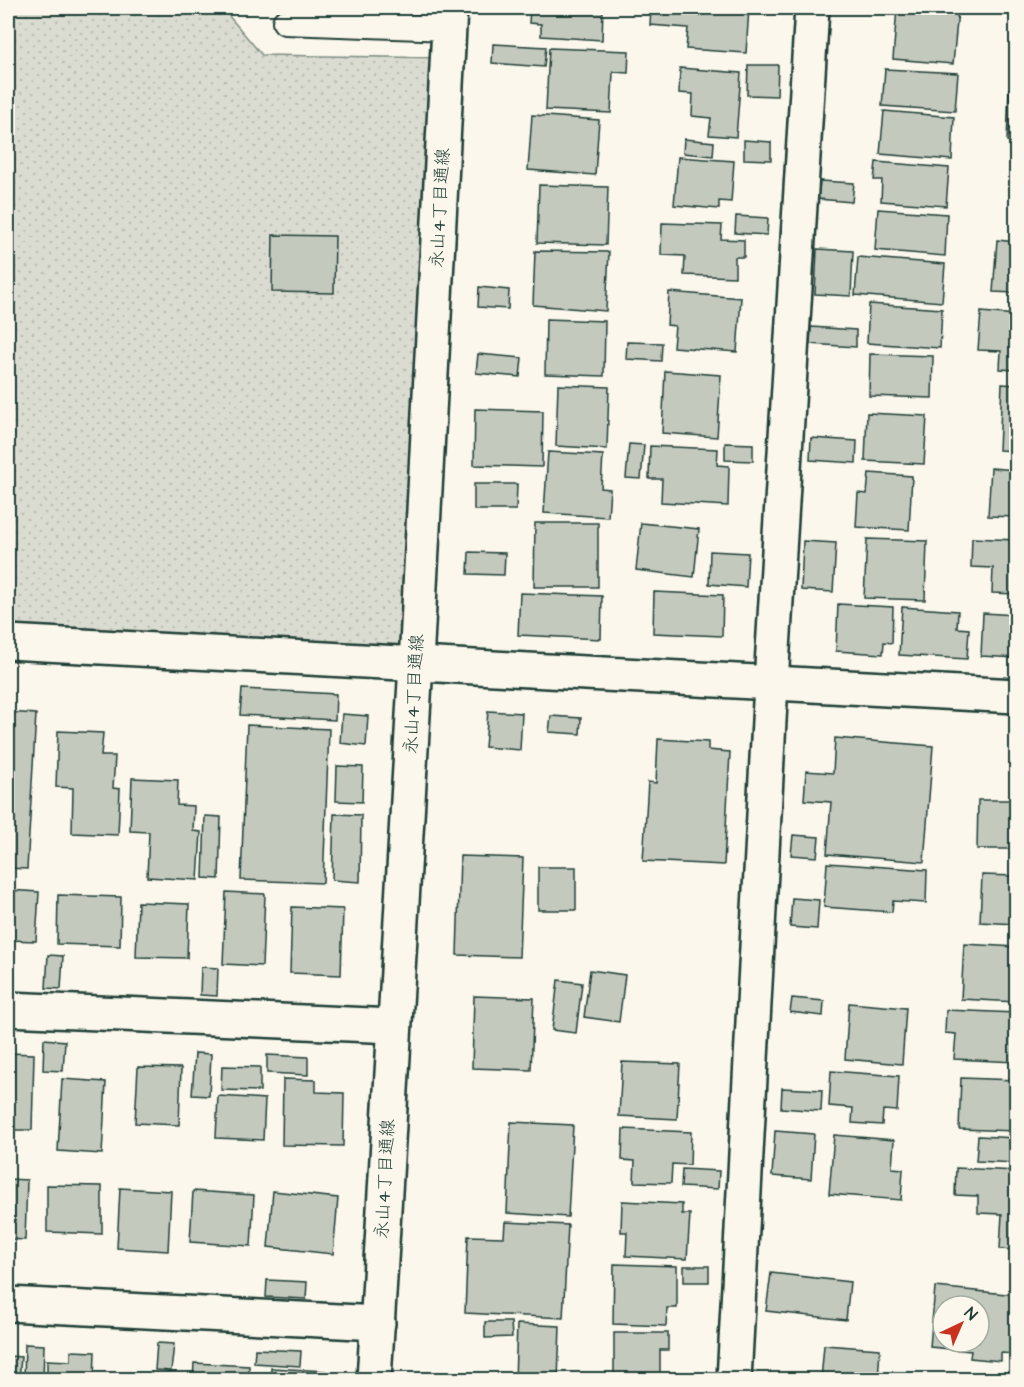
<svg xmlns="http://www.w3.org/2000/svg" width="1024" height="1387" font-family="'Architects Daughter','Klee One',sans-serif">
  <defs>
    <pattern id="park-dots" width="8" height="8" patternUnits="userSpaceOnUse" patternTransform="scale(1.5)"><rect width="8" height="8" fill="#dbdcd1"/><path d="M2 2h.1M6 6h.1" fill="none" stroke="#bcbeb4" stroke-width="1.8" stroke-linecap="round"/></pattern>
  </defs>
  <rect width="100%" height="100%" fill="#fbf7ec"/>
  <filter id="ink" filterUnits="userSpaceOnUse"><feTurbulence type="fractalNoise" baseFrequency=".0167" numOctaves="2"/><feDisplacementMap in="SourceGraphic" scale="12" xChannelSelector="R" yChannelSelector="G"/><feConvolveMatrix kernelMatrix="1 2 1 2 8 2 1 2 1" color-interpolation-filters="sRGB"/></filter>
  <g filter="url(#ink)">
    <polygon fill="url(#park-dots)" stroke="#7d8c82" stroke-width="1.5" points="8,8 222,8 262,55 447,58 416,664 8,642"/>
    <g fill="#c4c9be" stroke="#1f3d34" stroke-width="1.5" fill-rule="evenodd">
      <polygon points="519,8 603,8 602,40 541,36 541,24 529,23 530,9"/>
      <polygon points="651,8 749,8 746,53 686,49 688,28 650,25"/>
      <polygon points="897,8 958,10 953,64 893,59"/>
      <polygon points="1016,36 1016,76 1014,75"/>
      <polygon points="493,44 546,47 544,67 492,63"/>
      <polygon points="549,48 629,51 628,73 613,72 611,113 546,110"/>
      <polygon points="748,65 778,65 777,96 747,95"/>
      <polygon points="680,68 741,73 736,137 709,135 711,118 692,116 693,94 679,93"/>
      <polygon points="885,69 958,73 955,111 882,106"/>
      <polygon points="1009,89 1016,90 1016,141 1007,141"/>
      <polygon points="884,111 954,117 952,160 880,154"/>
      <polygon points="532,115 599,120 595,175 528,170"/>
      <polygon points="684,139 714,142 713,156 683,153"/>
      <polygon points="744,140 771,142 771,160 744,159"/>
      <polygon points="678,157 734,161 731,202 719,201 719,209 674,205"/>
      <polygon points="1016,160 1016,224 1014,224"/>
      <polygon points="876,162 949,168 946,206 881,201 882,180 874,180"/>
      <polygon points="820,181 854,183 852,202 818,199"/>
      <polygon points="539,185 608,187 606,245 537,243"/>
      <polygon points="878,209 947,214 945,256 875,250"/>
      <polygon points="736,216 768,218 767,235 735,233"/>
      <polygon points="662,223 722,225 721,239 744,240 744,257 735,257 735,277 684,275 685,256 661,255"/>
      <polygon points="273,235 335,236 334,293 272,292"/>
      <polygon points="997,240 1016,242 1016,293 993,292"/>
      <polygon points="817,249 853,251 851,296 815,294"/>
      <polygon points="535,251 609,252 606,311 533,305"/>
      <polygon points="858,257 945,264 942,302 855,295"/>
      <polygon points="479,287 509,290 508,309 478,307"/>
      <polygon points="669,292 741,298 737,352 673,347 675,326 667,325"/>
      <polygon points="869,304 942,309 940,348 867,343"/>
      <polygon points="981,312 1016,315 1016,370 1000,369 1001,351 978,350"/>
      <polygon points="546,319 605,321 604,376 545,374"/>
      <polygon points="811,327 856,330 856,347 810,344"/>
      <polygon points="627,342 662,343 661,361 626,359"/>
      <polygon points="478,354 522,358 520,377 476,373"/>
      <polygon points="870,354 933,356 932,398 869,396"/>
      <polygon points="665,371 721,375 717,437 662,433"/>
      <polygon points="1002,384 1016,385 1016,451 999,450"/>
      <polygon points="558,385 609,387 607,449 556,446"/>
      <polygon points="475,409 543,411 542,467 474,465"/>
      <polygon points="867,413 927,416 924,464 865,461"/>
      <polygon points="811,438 857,441 856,463 810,460"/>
      <polygon points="725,443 753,444 753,461 725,460"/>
      <polygon points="629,444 644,445 641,479 626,478"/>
      <polygon points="650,446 718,449 717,465 729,466 728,506 661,502 662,479 649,479"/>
      <polygon points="548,452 603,455 601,488 610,489 608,517 544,513"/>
      <polygon points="991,468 1016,470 1016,517 988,516"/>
      <polygon points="869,473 912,476 909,530 856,527 858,493 867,494"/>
      <polygon points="474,484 517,484 516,510 474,510"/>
      <polygon points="535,523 598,523 598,587 534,587"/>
      <polygon points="641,523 699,529 694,577 636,570"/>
      <polygon points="972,538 1016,540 1016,594 992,593 993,568 971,567"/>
      <polygon points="867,539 927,541 925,600 864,598"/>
      <polygon points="803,541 836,543 833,592 801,590"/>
      <polygon points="710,551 748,553 746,587 709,584"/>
      <polygon points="469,552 505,553 504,575 468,574"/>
      <polygon points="654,592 723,595 722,636 653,633"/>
      <polygon points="520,593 602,596 601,639 518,635"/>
      <polygon points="838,604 893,607 892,643 884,642 883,654 836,651"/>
      <polygon points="902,607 958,611 957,628 969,629 967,659 899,655"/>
      <polygon points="983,613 1016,615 1016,658 981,656"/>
      <polygon points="242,689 336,694 335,720 240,715"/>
      <polygon points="488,711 522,713 520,750 485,747"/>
      <polygon points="8,712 36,714 27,869 8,868"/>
      <polygon points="342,714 368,716 366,746 340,743"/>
      <polygon points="551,716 581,718 580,734 549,732"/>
      <polygon points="247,725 329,729 323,883 241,880"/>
      <polygon points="58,731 103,733 101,756 115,756 113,788 120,789 118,835 72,833 73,788 56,787"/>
      <polygon points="835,738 933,746 924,862 827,854 831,802 804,800 806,771 833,773"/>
      <polygon points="658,739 708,742 708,750 730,752 724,865 643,861 648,782 656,783"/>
      <polygon points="1012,747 1016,747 1016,849 977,849 978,800 1011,800"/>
      <polygon points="337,766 363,767 362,802 336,801"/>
      <polygon points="132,778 178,780 177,805 194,806 193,831 201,832 198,880 147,877 149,832 130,831"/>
      <polygon points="334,814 361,815 360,882 332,880"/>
      <polygon points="205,816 221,817 219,879 203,878"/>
      <polygon points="793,835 819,837 817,857 791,855"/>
      <polygon points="460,856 523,858 519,957 457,955"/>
      <polygon points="827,863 927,870 926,903 893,901 892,912 824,907"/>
      <rect x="538" y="867" width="38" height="43"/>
      <polygon points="982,875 1016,876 1016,924 980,922"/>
      <polygon points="8,890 39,892 36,941 8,940"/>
      <polygon points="226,892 265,894 262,966 223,964"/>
      <polygon points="58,895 121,897 120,946 57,944"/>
      <polygon points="792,898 819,900 817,929 790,927"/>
      <polygon points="138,902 189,904 187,958 136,957"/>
      <polygon points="292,907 343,909 341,975 290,973"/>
      <polygon points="964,944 1016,947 1016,1002 961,999"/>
      <polygon points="48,955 63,956 61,989 46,988"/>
      <polygon points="201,967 218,968 217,996 200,995"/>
      <polygon points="590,970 625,975 619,1022 584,1017"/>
      <polygon points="558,980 582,983 576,1033 552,1030"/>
      <polygon points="474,996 534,998 531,1070 472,1068"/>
      <polygon points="792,998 824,1001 823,1016 790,1012"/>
      <polygon points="849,1003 906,1008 902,1064 845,1059"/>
      <polygon points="946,1010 1016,1013 1016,1062 954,1059 956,1034 945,1033"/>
      <polygon points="44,1039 65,1041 63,1071 43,1070"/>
      <polygon points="8,1053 34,1054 32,1130 8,1130"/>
      <polygon points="195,1053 211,1054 209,1096 192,1095"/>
      <polygon points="267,1055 308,1057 308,1075 267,1073"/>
      <polygon points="622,1062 680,1064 677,1119 619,1116"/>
      <polygon points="222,1066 260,1067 260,1091 221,1090"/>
      <polygon points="138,1067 181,1068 179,1125 135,1123"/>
      <polygon points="831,1071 899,1076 897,1111 883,1110 882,1125 852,1123 853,1108 829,1106"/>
      <polygon points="961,1078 1016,1080 1016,1131 959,1129"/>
      <polygon points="62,1079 106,1082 102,1154 58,1151"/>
      <polygon points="283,1079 316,1080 316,1092 344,1093 343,1146 282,1145"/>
      <polygon points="782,1088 822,1090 821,1111 781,1108"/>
      <polygon points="218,1096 265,1099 263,1140 216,1138"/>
      <polygon points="511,1122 573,1125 568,1217 507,1213"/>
      <polygon points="623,1129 691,1132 690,1165 672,1164 671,1183 634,1182 635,1161 622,1160"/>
      <polygon points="775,1131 814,1134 811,1179 772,1176"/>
      <polygon points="834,1135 894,1140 892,1168 903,1169 901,1200 829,1194"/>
      <polygon points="978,1136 1016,1138 1016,1163 976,1161"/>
      <polygon points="956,1168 1016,1171 1015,1250 1000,1249 1002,1214 978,1213 978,1196 955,1195"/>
      <polygon points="682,1169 719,1171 718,1189 681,1187"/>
      <polygon points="8,1179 27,1180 25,1240 8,1239"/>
      <polygon points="47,1185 102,1186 102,1234 47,1232"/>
      <polygon points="120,1188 171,1191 168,1251 117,1248"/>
      <polygon points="193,1191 254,1195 251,1246 190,1242"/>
      <polygon points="273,1191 338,1198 333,1254 268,1247"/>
      <polygon points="622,1201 682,1204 682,1214 690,1214 687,1259 626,1256 627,1232 621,1232"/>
      <polygon points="505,1222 568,1225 563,1318 465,1313 468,1236 504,1237"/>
      <polygon points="614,1264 677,1266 677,1308 667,1308 666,1326 613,1324"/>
      <rect x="684" y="1266" width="25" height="16"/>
      <polygon points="771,1273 850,1282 846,1320 766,1311"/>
      <polygon points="267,1280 307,1282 306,1299 266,1297"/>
      <path d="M935 1287 1016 1295V1354L1001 1353V1361L970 1358 971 1351 930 1347ZM943 1306H979V1342H943Z"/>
      <polygon points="485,1322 511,1322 512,1337 485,1338"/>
      <polygon points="517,1324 560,1326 558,1380 515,1380"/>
      <polygon points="614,1333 668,1333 668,1350 660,1350 660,1380 614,1380"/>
      <polygon points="157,1343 174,1344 171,1371 155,1370"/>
      <polygon points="25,1344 44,1345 43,1380 24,1380"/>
      <polygon points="824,1345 880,1349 878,1380 821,1380"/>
      <polygon points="255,1349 301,1351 300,1366 254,1363"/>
      <polygon points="71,1351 95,1352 94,1380 47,1380 47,1360 71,1361"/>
      <polygon points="8,1356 21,1357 19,1380 8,1380"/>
      <polygon points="194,1363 249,1366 249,1380 193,1380"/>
      <polygon points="271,1368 326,1371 326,1380 271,1380"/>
      <polygon points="104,1374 171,1377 171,1380 104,1380"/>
      <polygon points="669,1374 708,1377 708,1380 669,1380"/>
    </g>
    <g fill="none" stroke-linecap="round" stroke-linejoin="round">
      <g stroke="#1f3d34" stroke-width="28">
        <polyline id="lane" points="285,22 449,28"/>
      </g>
      <g stroke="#1f3d34" stroke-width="38">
        <g id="street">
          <polyline points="8,642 1016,696"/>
          <polyline points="8,1009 394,1026"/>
          <polyline points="8,1304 378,1323"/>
          <polyline points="734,1380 771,683 812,8"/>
        </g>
      </g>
      <g stroke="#1f3d34" stroke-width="38">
        <polyline id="secondary" points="374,1380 416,664 450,8"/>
      </g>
      <use href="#lane" stroke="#fbf7ec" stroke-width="24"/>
      <use href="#street" stroke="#fbf7ec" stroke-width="33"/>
      <use href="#secondary" stroke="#fbf7ec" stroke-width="33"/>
    </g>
  </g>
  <g text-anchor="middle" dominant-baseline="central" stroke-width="6" stroke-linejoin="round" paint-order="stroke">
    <g font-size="18" fill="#1f3d34" stroke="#fbf7ec">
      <text transform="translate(440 208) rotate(-87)">永山4丁目通線</text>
      <text transform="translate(414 694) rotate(-87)">永山4丁目通線</text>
      <text transform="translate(385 1179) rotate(-87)">永山4丁目通線</text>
    </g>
  </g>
  <rect width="1024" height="1387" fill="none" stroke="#fbf7ec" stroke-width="30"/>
  <rect x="15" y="15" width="994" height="1357" fill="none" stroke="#1f3d34" stroke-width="2" filter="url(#ink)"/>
  <g transform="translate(961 1324) rotate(44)"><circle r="28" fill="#fbf7ec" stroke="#a3ada2" stroke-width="1.5"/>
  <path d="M0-4.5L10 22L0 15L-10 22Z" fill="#c8321e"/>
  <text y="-9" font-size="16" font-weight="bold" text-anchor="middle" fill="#1f3d34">N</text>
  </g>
</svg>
